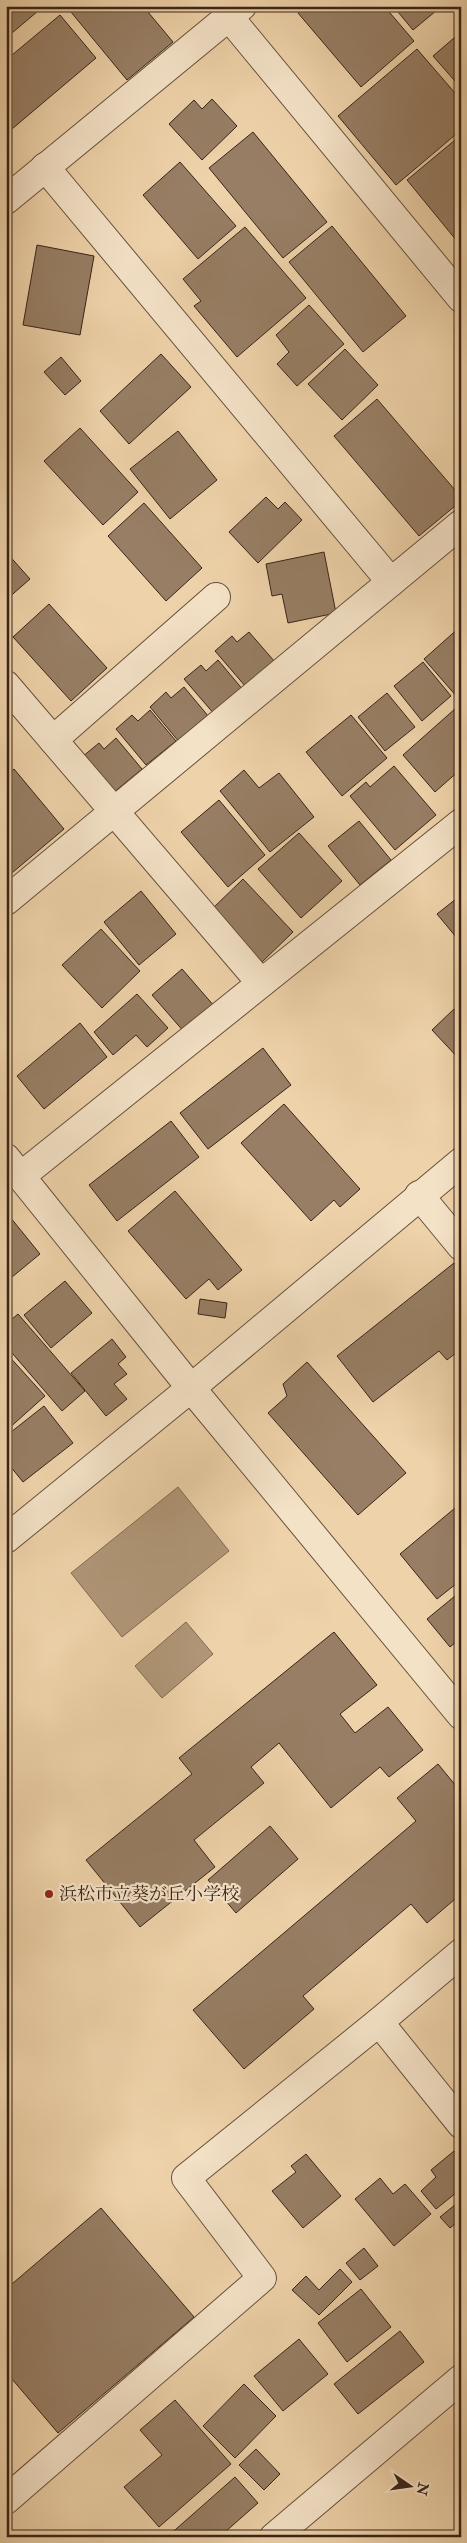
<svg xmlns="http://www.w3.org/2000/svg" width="467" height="2543" font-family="'IM FELL Double Pica','Noto Serif JP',serif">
  <rect width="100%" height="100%" fill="#eed2a9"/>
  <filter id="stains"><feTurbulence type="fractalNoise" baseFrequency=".004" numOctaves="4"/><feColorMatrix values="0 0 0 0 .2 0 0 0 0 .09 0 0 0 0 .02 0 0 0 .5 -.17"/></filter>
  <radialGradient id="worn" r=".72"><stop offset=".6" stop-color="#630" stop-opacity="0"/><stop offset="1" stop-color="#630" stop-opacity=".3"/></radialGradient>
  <g fill="#b09778" stroke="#806952">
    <polygon points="178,1487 229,1551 122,1637 71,1573"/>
    <polygon points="186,1622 213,1654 162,1698 135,1666"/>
  </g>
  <g fill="#977e64" stroke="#392419">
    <polygon points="6,6 44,6 6,38"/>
    <polygon points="66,6 143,6 173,42 127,80"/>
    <polygon points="306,6 384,6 414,41 361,87 298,13"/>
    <polygon points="393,6 442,6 413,30"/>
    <polygon points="60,15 96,58 6,134 6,60"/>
    <polygon points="461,32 461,88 433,56"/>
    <polygon points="417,49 461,100 461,130 396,185 338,116"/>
    <polygon points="212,99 237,126 202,160 169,124 194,100 202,109"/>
    <polygon points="253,132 327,222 283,258 209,168"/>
    <polygon points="461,135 461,246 407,180"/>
    <polygon points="180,162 236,226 198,259 143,195"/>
    <polygon points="332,226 406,316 363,352 289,262"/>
    <polygon points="245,227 306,298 237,357 194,306 201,301 183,279"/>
    <polygon points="37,245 94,256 80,335 23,325"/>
    <polygon points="309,305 344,344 297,386 277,364 289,352 276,335"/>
    <polygon points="345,349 378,385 342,420 308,384"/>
    <polygon points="161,354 191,387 129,444 100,411"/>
    <polygon points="61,357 81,381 65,395 44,372"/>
    <polygon points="377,399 461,497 461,501 419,536 334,436"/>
    <polygon points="80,428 138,492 103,525 44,461"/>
    <polygon points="178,431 217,480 170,519 130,469"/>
    <polygon points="266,497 278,509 285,502 302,520 258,563 229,532"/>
    <polygon points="144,503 202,568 166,601 108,536"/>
    <polygon points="6,552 30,579 6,600"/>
    <polygon points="324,552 336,613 288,623 282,594 272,596 266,564"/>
    <polygon points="49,604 107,668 71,701 13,637"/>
    <polygon points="461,626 461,696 458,698 424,659"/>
    <polygon points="249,632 275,662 246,687 215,651 232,636 237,642"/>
    <polygon points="218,660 244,691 215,715 184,679 201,665 206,671"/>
    <polygon points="423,662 451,696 422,721 394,686"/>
    <polygon points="184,687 209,717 180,743 150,707 166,692 171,698"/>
    <polygon points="387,693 415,727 385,751 358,717"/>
    <polygon points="456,708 461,714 461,769 435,792 403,755"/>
    <polygon points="150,710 176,741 146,765 116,729 132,715 138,721"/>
    <polygon points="351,715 387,758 342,796 306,752"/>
    <polygon points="116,738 142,769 113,793 82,757 99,743 104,749"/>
    <polygon points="394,766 436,815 395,850 350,796 366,782 370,787"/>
    <polygon points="14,769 64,829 6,878 6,776"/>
    <polygon points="244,770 259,788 279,773 314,817 270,852 220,791"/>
    <polygon points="219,800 265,855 228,887 181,832"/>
    <polygon points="359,821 391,860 360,885 328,846"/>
    <polygon points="299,833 342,881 301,918 258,869"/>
    <polygon points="243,879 293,932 260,964 210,911"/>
    <polygon points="141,891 176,934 139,965 104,922"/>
    <polygon points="461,895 461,943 437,914"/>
    <polygon points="101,929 140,971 102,1008 62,965"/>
    <polygon points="182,969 215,1007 185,1033 152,995"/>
    <polygon points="137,994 168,1028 147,1047 136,1035 113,1055 94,1032"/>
    <polygon points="454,1009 461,1017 461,1061 432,1030"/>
    <polygon points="80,1023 107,1057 44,1109 17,1076"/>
    <polygon points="263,1048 291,1085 208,1149 180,1113"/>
    <polygon points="284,1104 360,1189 340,1207 334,1200 311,1221 241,1143"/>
    <polygon points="171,1121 199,1157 117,1221 89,1185"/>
    <polygon points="175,1191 242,1270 218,1290 209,1279 186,1299 128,1231"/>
    <polygon points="6,1212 40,1254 6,1282"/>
    <polygon points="454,1263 461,1272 461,1326 455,1331 461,1338 461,1349 447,1360 439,1351 373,1402 337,1356"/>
    <polygon points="65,1281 92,1313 51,1348 24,1315"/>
    <polygon points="200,1299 227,1303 225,1318 198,1314"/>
    <polygon points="18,1314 85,1391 62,1411 6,1346 6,1324"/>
    <polygon points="112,1339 126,1357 118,1364 127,1374 114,1384 127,1399 106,1416 71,1373"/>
    <polygon points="6,1353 45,1396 7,1430 6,1429"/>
    <polygon points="307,1362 406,1473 358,1515 268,1413 287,1396 283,1384"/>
    <polygon points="44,1406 73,1443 23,1482 6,1461 6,1436"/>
    <polygon points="461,1503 461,1580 437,1599 400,1554"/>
    <polygon points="461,1591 461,1638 450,1647 427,1619"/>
    <polygon points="334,1632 377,1685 340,1714 355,1733 388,1707 423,1750 389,1777 380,1767 331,1808 279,1743 251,1767 264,1783 194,1840 215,1867 140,1927 86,1860 192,1774 179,1758"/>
    <polygon points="438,1764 461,1792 461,1894 427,1923 411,1904 303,1996 314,2009 244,2069 193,2010 416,1821 397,1798"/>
    <polygon points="270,1826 298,1859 236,1913 208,1880"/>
    <polygon points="454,2151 461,2159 461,2189 436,2209 421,2191 436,2177 431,2170"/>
    <polygon points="306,2154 341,2196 303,2228 272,2191 296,2172 291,2166"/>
    <polygon points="380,2178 393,2194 405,2184 431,2214 394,2246 355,2199"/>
    <polygon points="461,2200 461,2219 450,2228 440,2217"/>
    <polygon points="101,2208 194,2317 58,2433 6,2372 6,2289"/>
    <polygon points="364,2248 378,2266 360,2280 346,2263"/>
    <polygon points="340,2269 352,2282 319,2315 292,2290 306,2276 319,2290"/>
    <polygon points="361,2289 391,2327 347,2362 318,2323"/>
    <polygon points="400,2331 424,2362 358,2414 334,2384"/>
    <polygon points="299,2339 328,2374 283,2411 254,2376"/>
    <polygon points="244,2384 276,2416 235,2458 203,2426"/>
    <polygon points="175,2400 231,2464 159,2527 124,2487 162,2455 140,2430"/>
    <polygon points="256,2449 280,2474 264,2490 239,2465"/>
    <polygon points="235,2477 258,2503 225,2532 229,2537 167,2537"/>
  </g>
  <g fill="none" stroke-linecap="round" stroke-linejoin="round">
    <g stroke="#66503d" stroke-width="30">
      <g id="minor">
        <polyline points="229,17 461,298"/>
        <polyline points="45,167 391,582"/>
        <polyline points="6,200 242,6"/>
        <polyline points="6,685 261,983"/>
        <polyline points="53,740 216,597"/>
        <polyline points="6,901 461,524"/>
        <polyline points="6,1158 191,1388 461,1715"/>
        <polyline points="21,1176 461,823"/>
        <polyline points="419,1195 461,1246"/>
        <polyline points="6,1539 191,1388 461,1162"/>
        <polyline points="461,1953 379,2022 461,2124"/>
        <polyline points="6,2500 262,2278 186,2178 379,2022"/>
        <polyline points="274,2537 461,2379"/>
      </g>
    </g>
    <use href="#minor" stroke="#f4e2c7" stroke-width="28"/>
  </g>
  <circle fill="#8f2418" stroke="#f4e2c7" stroke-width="2" cx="49" cy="1894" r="5"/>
  <g text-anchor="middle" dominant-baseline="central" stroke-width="4.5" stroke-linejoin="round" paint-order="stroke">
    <g font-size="18" fill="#392419" stroke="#f4e2c7" text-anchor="start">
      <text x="59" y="1894">浜松市立葵が丘小学校</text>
    </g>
  </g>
  <rect width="467" height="2543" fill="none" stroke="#eed2a9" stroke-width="25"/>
  <rect x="8" y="8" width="452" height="2528" fill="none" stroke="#392419" stroke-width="2.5"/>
  <rect x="12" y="12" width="442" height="2518" fill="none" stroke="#392419"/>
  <g transform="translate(410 2486) rotate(103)" stroke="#f4e2c7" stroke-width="4" paint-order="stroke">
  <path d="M0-4L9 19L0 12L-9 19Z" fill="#392419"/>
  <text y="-8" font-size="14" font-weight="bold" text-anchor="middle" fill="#392419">N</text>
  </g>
  <rect width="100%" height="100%" filter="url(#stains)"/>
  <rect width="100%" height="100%" fill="url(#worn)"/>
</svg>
